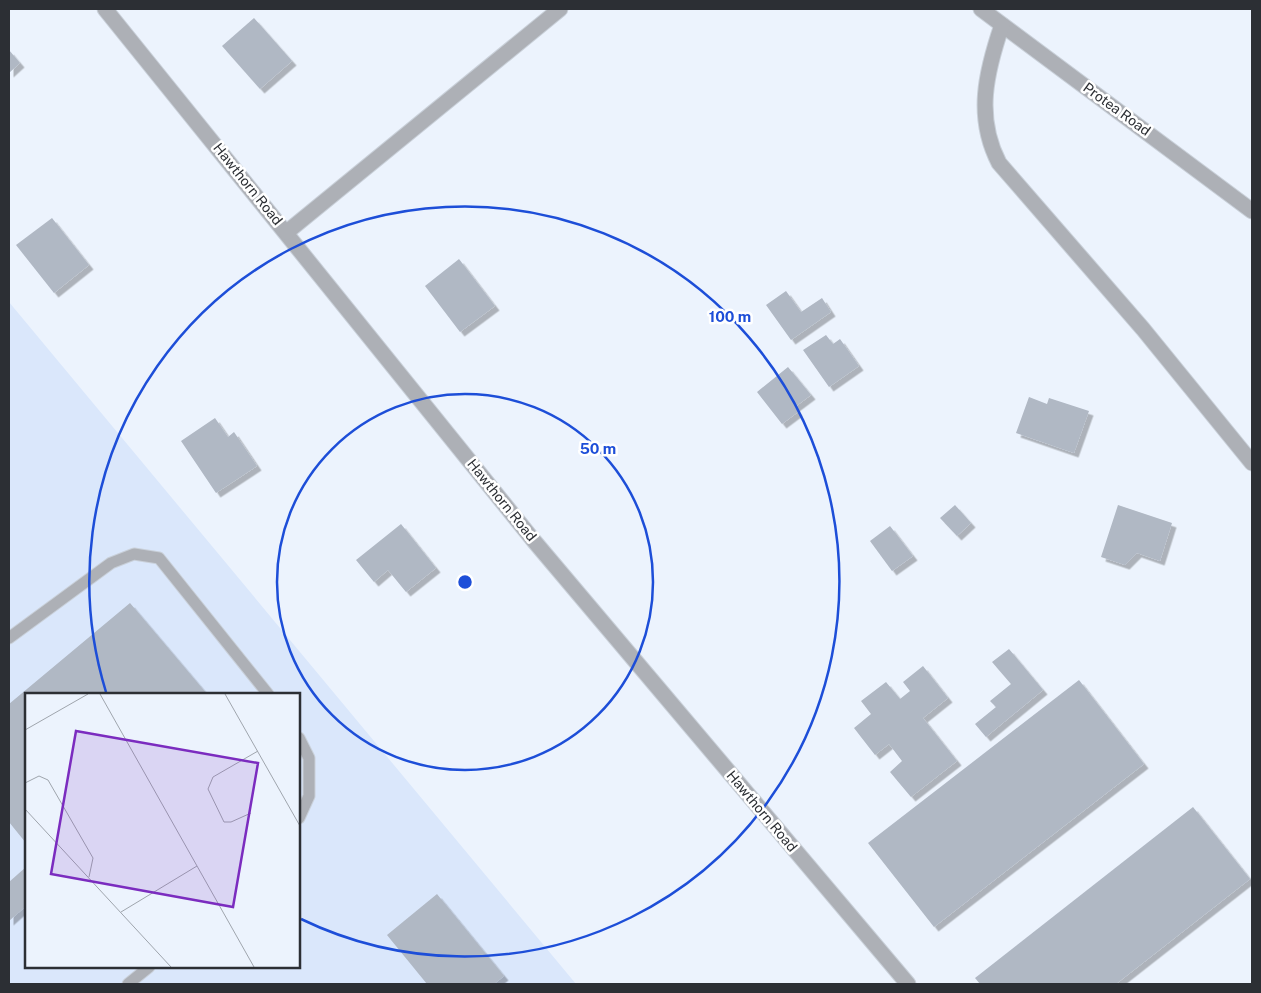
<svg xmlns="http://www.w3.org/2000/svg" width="1261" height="993" font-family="'Public Sans',sans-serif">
  <defs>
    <filter id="shadow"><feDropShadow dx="4.5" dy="4.5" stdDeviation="0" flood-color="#0004"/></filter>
  </defs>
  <rect width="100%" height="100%" fill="#ecf3fd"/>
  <path fill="#dae7fb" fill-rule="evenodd" d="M9 302 576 984H9ZM26 694H299V967H26Z"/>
  <g fill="#b0b8c4" filter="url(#shadow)">
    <polygon points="254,18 292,61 260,89 222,46"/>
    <polygon points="9,50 20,63 9,73"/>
    <polygon points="52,218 89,265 54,293 16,245"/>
    <polygon points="459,259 495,306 460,332 425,286"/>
    <polygon points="786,291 801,312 822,298 831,312 791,340 766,305"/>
    <polygon points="826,335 833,344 840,339 859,366 829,387 803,350"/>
    <polygon points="788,367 811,395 795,407 798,412 782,424 757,392"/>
    <polygon points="1029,397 1047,404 1049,398 1089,411 1074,453 1016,433"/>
    <polygon points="215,418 228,437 234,432 257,466 216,493 181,441"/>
    <polygon points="955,505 971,523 957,536 940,518"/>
    <polygon points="1118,505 1172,523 1160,561 1137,553 1125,565 1101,557"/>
    <polygon points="401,524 436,568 406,592 388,570 374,582 356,560"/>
    <polygon points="890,526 913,556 892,571 870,541"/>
    <polygon points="130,603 207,694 26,694 26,843 9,822 9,704"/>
    <polygon points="1009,649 1043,690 986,737 975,724 996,707 990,701 1011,684 992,662"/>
    <polygon points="923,666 948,698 923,718 957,761 911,797 890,772 902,761 889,744 875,755 854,728 871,714 861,701 886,682 900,699 910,691 903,682"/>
    <polygon points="1079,680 1144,764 934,927 868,843"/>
    <polygon points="1193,807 1250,879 1116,984 980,984 975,978"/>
    <polygon points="26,867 26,906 9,921 9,882"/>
    <polygon points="437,894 504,976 494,984 427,984 387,935"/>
  </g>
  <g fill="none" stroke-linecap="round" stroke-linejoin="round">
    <g stroke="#c9d0d9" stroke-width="13">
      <g id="service">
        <polyline points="9,638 111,563 134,554 159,558 268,694"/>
        <polyline points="299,738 309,758 309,796 299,818"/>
        <polyline points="128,984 149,967"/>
      </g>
    </g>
    <g stroke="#c9d0d9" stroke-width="17">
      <g id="minor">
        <polyline points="105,9 534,541 908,984"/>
        <polyline points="981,9 1252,211"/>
        <path d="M1002 25C986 72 975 117 999 163L1143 329 1252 463"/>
        <polyline points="287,232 560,9"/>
      </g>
    </g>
    <use href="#service" stroke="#adb0b6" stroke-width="11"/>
    <use href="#minor" stroke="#adb0b6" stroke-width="15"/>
  </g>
  <g fill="none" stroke="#1d4ed8" stroke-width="2.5">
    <circle cx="465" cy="582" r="188"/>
    <path d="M106 692A375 375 0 1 1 301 919"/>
  </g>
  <g text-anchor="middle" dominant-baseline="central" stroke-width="5" stroke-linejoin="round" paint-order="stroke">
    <g font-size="14" fill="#2c2f34" stroke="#fff">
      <text transform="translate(1117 109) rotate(36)">Protea Road</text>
      <text transform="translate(248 184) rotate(51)">Hawthorn Road</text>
      <text transform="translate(502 500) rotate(51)">Hawthorn Road</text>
      <text transform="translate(762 811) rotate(50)">Hawthorn Road</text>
    </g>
  </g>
  <g transform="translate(25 693)">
    <rect width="275" height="275" fill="#ecf3fd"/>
    <path fill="none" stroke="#9fa5ad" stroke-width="1" d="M75 1 229 274M200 1 275 133M0 37 63 1M0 90 14 83 23 87 68 165 64 184M0 116 146 274M226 120 206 129H199L183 96 188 84 233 58M96 219 172 173"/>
    <path fill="#7b2cbf" fill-opacity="0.15" stroke="#7b2cbf" stroke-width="2.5" d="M51 38 233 70 208 214 26 181Z"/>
    <rect width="275" height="275" fill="none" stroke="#2c2f34" stroke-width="2.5"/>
  </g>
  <circle cx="465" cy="582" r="8" fill="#1d4ed8" stroke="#fff" stroke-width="2.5"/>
  <g font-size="15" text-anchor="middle" font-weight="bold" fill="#1d4ed8" stroke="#fff" stroke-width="5" stroke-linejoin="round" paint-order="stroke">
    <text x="730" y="322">100 m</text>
    <text x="598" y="454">50 m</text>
  </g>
  <rect width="1261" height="993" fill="none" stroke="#2c2f34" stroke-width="20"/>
</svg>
